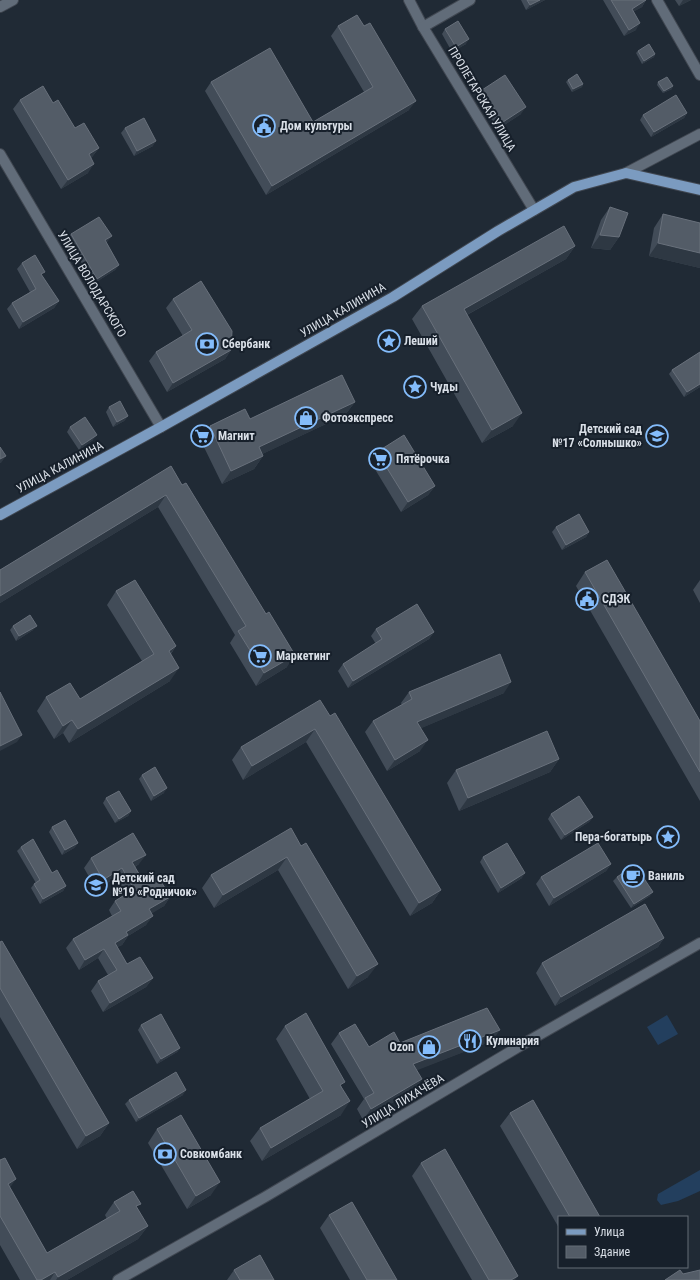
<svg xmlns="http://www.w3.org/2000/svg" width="700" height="1280" font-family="'Roboto Condensed',sans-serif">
  <rect width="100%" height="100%" fill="#202a35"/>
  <g fill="#233f5e">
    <polygon points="667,1015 678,1034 658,1045 647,1027"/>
    <polygon points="700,1170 700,1191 678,1201 661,1205 657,1200 658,1194"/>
  </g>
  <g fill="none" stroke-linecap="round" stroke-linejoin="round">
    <g stroke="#404751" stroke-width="12">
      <g id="minor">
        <polyline points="409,0 423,27 534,210"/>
        <polyline points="657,0 700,75"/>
        <polyline points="0,7 13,0"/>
        <polyline points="423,27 470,0"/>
        <polyline points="0,154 161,427"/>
        <polyline points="626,173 700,134"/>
        <polyline points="118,1280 265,1197 525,1043 700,943"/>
      </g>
    </g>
    <g stroke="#404751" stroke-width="12">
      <polyline id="major" points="0,515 161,427 393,297 498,231 574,187 626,173 700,190"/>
    </g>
    <use href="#minor" stroke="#616c79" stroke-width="10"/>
    <use href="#major" stroke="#7b9bc0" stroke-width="10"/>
  </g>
  <g fill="#424c58">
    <polygon points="521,0 545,0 526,10"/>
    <polygon points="603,0 646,0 642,7 634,11 636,30 624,36"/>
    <polygon points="675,0 691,0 679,6"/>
    <polygon points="338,26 409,110 266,195 205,91 211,82 313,122 364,92 331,36"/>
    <polygon points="445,29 466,44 452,52 442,34"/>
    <polygon points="638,51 655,54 654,57 642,64 636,53"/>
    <polygon points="568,80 583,84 582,87 572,92 566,82"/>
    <polygon points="658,82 672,89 663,93 657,85"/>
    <polygon points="482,90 521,114 498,129 477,97"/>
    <polygon points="20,100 53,103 75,128 99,148 92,157 91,158 88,173 61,189 13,109"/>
    <polygon points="687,113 684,118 651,137 640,120 643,115"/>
    <polygon points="125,128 153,146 134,156 121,133"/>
    <polygon points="610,207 619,237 610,250 591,248 601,220"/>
    <polygon points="663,214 700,223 700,268 649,256 654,228"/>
    <polygon points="71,234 108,241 106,242 119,265 115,270 93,284 68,238"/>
    <polygon points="575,246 566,259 467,315 513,426 482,443 412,319 422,306"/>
    <polygon points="22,263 42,276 59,301 54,308 19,329 7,309 12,303 30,292 17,269"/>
    <polygon points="173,299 231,350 225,359 167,392 149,361 156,352 183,336 166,308"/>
    <polygon points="700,352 700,387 684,397 669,374 672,370"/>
    <polygon points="355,402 345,415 262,454 263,456 254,469 222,484 200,439 210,426"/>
    <polygon points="109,407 128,416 124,421 113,427 106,412"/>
    <polygon points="70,427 93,440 79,450 67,432"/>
    <polygon points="377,452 435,486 428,495 401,512 370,461"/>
    <polygon points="171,466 287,667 256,686 230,643 235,635 158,507 0,603 0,570"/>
    <polygon points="556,527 589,532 586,537 562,550 552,532"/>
    <polygon points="585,572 700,721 700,801 576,586"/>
    <polygon points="700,580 700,603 693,590"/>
    <polygon points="116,591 176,646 171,654 170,681 69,743 63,733 54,739 37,711 46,697 80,699 142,661 107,605"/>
    <polygon points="13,626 33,630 16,641 10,630"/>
    <polygon points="376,629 434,632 429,639 348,688 338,671 343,664 376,644 371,636"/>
    <polygon points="409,692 504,693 421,728 420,751 387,771 365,732 373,721 402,705 401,703"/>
    <polygon points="330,716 441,890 432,903 410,916 306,742 243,780 232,760 241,747"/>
    <polygon points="559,759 550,772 459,811 447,783 456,770"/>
    <polygon points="142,775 164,793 151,801 139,779"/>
    <polygon points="106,798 131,811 128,816 115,823 103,803"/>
    <polygon points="551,814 593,817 589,822 561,840 548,819"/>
    <polygon points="52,827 78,843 74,848 62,855 49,832"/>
    <polygon points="301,846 368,977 348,989 278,870 214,908 202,888 211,875"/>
    <polygon points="21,847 66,886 63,891 40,904 31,888 34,884 36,883 17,851"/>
    <polygon points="483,857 522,878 498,893 480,862"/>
    <polygon points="91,858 139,864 135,867 145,884 170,897 164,906 151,913 146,925 128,936 122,945 117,947 127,964 153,978 146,987 103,1012 91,991 98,981 108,975 98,958 79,970 66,948 73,939 112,916 109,910 115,901 126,895 116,878 96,889 84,868"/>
    <polygon points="611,864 606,871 549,906 536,884 541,877"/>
    <polygon points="617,877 650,896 631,908 613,881"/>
    <polygon points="664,938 658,947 555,1006 536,973 542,963"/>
    <polygon points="0,942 109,1123 100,1136 77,1149 0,1017"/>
    <polygon points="141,1025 180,1048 177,1052 157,1064 138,1030"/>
    <polygon points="285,1026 342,1087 341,1115 262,1161 250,1141 260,1128 310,1099 276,1039"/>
    <polygon points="339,1033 369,1047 400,1043 492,1041 416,1070 422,1079 414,1090 363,1120 357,1109 364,1099 331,1044"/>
    <polygon points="183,1095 136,1122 125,1104 129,1100"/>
    <polygon points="510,1113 600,1217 559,1217 559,1228 500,1126"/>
    <polygon points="157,1129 211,1195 187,1209 148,1143"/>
    <polygon points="0,1160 10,1188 47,1253 107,1219 105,1215 114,1202 137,1208 148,1226 138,1239 67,1280 20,1280 0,1245"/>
    <polygon points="421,1163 515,1280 472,1280 412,1176"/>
    <polygon points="329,1215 397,1280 350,1280 320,1228"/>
    <polygon points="234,1270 274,1280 227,1280"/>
  </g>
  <g fill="#2e3843">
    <polygon points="540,0 545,0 526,10 530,5"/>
    <polygon points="646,0 642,7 628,15 632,9"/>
    <polygon points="683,0 691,0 679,6"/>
    <polygon points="640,23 636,30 624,36 629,30"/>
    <polygon points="469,39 466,44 452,52 456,47"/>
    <polygon points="655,54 654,57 642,64 644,61"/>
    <polygon points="583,84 582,87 572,92 573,89"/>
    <polygon points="673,86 672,89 663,93 664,91"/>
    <polygon points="416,101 409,110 266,195 272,186"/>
    <polygon points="526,107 521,114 498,129 503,122"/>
    <polygon points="687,113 684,118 651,137 654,132"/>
    <polygon points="156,141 153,146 134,156 137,151"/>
    <polygon points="99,148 92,157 82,163 89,154"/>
    <polygon points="94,164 88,173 61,189 68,180"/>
    <polygon points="600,235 619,237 610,250 591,248"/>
    <polygon points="112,236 108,241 101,245 105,240"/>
    <polygon points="658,243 700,253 700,268 649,256"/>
    <polygon points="575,246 566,259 454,322 464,309"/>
    <polygon points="119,265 115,270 93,284 97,279"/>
    <polygon points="59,301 54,308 19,329 23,322"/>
    <polygon points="231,350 225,359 167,392 173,383"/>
    <polygon points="700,384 700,387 684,397 687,392"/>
    <polygon points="355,402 345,415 250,460 259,447"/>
    <polygon points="522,413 513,426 482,443 492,430"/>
    <polygon points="128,416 124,421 113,427 117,422"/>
    <polygon points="97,435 93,440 79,450 82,445"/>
    <polygon points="6,456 1,463 0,463 0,459"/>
    <polygon points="263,456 254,469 222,484 231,471"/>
    <polygon points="435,486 428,495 401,512 408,502"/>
    <polygon points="166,495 158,507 0,603 0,596"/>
    <polygon points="589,532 586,537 562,550 566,545"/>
    <polygon points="37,626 33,630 16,641 19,636"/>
    <polygon points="434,632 429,639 348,688 353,681"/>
    <polygon points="176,646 166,660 169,651"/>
    <polygon points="295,655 287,667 256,686 264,673"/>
    <polygon points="179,668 170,681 69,743 78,729"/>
    <polygon points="511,682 504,693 410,733 417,722"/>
    <polygon points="72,720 63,733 54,739 63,726"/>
    <polygon points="315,729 306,742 243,780 252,766"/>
    <polygon points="22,735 17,742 0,751 0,746"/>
    <polygon points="428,740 420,751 387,771 395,760"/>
    <polygon points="559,759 550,772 459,811 468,798"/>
    <polygon points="167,788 164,793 151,801 154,796"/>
    <polygon points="131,811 128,816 115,823 119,819"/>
    <polygon points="593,817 589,822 561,840 565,835"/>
    <polygon points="78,843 74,848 62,855 65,850"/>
    <polygon points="146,855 139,864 126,872 132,862"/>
    <polygon points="287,857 278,870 214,908 223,895"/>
    <polygon points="611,864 606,871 549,906 554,898"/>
    <polygon points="122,868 116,878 96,889 103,880"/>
    <polygon points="525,873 522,878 498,893 501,888"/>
    <polygon points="66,886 63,891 40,904 43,899"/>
    <polygon points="441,890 432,903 410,916 419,903"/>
    <polygon points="653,892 650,896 631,908 634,904"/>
    <polygon points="170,897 164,906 143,919 149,909"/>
    <polygon points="153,916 146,925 128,936 122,945 108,952 115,943 126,932"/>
    <polygon points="664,938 658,947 555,1006 561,997"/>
    <polygon points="104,949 98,958 79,970 85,960"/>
    <polygon points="378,964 368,977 348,989 357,976"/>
    <polygon points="153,978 146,987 103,1012 110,1003"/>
    <polygon points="500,1030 492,1041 405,1075 413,1064"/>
    <polygon points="180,1048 177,1052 157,1064 161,1059"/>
    <polygon points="422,1079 414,1090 363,1120 371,1109"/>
    <polygon points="186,1090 183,1095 136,1122 139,1118"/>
    <polygon points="350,1101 341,1115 262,1161 271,1148"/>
    <polygon points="109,1123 100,1136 77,1149 86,1136"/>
    <polygon points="16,1179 7,1192 8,1184"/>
    <polygon points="220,1182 211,1195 187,1209 196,1196"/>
    <polygon points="148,1226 138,1239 67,1280 56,1280 58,1277"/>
    <polygon points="55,1272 50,1280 41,1280"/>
    <polygon points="518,1276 515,1280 511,1280"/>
  </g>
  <g fill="#535c67" stroke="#68707b">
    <polygon points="527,0 540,0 530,5"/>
    <polygon points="611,0 646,0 632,9 640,23 629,30"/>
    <polygon points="357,15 364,26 370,23 416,101 272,186 211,82 270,48 313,122 373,87 338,26"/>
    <polygon points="458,21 469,39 456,47 445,29"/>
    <polygon points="649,44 655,54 644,61 638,51"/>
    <polygon points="577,74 583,84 573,89 568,80"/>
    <polygon points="505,75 526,107 503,122 482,90"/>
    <polygon points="667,77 673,86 664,91 658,82"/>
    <polygon points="43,86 53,103 58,100 75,128 84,123 99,148 89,154 94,164 68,180 20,100"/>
    <polygon points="676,95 687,113 654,132 643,115"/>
    <polygon points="144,118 156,141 137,151 125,128"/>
    <polygon points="610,207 628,213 619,237 600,235"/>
    <polygon points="663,214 700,223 700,253 658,243"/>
    <polygon points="99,217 112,236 105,240 119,265 97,279 71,234"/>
    <polygon points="564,226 575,246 464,309 522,413 492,430 422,306"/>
    <polygon points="35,255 45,272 41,274 59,301 23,322 12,303 36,289 22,263"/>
    <polygon points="201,281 232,331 231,350 173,383 156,352 192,330 173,299"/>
    <polygon points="700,352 700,384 687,392 672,370"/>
    <polygon points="342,375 355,402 259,447 263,456 231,471 210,426 245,409 250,419"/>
    <polygon points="120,401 128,416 117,422 109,407"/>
    <polygon points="85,417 97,435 82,445 70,427"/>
    <polygon points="404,435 435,486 408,502 377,452"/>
    <polygon points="0,447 6,456 0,459"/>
    <polygon points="171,466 182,485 186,483 266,614 269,612 295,655 264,673 238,631 246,626 166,495 0,596 0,570"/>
    <polygon points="579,514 589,532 566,545 556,527"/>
    <polygon points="607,560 700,721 700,772 585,572"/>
    <polygon points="135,580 176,646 169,651 179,668 78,729 72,720 63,726 46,697 70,683 80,699 154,654 116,591"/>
    <polygon points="417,604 434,632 353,681 343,664 382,639 376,629"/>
    <polygon points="30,615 37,626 19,636 13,626"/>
    <polygon points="500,654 511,682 417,722 428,740 395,760 373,721 412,699 409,692"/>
    <polygon points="0,692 22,735 0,746"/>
    <polygon points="320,700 330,716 335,713 441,890 419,903 315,729 252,766 241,747"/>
    <polygon points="547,731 559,759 468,798 456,770"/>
    <polygon points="155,767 167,788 154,796 142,775"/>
    <polygon points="119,791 131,811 119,819 106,798"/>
    <polygon points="579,796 593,817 565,835 551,814"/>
    <polygon points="65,820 78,843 65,850 52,827"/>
    <polygon points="291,828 301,846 306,843 378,964 357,976 287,857 223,895 211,875"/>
    <polygon points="133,833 146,855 132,862 145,884 158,876 170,897 149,909 153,916 126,932 128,935 115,943 127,964 140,957 153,978 110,1003 98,981 117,970 104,949 85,960 73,939 121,911 115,901 134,889 122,868 103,880 91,858"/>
    <polygon points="33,839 52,873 57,870 66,886 43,899 34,884 40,880 21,847"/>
    <polygon points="507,843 525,873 501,888 483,857"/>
    <polygon points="598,843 611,864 554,898 541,877"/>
    <polygon points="635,865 653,892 634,904 617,877"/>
    <polygon points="645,904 664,938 561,997 542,963"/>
    <polygon points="2,941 109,1123 86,1136 0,988 0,942"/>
    <polygon points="487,1008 500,1030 413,1064 422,1079 371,1109 365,1098 374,1093 339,1033 355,1024 369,1047 394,1032 400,1043"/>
    <polygon points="306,1013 345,1082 340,1085 350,1101 271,1148 260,1128 323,1091 285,1026"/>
    <polygon points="161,1014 180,1048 161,1059 141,1025"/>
    <polygon points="176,1072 186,1090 139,1118 129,1100"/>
    <polygon points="533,1100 600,1217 570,1217 510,1113"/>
    <polygon points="181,1115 220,1182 196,1196 157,1129"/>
    <polygon points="445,1149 518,1276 511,1280 489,1280 421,1163"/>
    <polygon points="5,1158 16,1179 8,1184 47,1253 120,1211 114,1202 133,1191 141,1204 136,1206 148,1226 58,1277 55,1272 41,1280 37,1280 0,1216 0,1160"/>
    <polygon points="352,1202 397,1280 367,1280 329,1215"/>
    <polygon points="260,1255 274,1280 240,1280 234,1270"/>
    <polygon points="680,1270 683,1274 700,1270 700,1280 665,1280"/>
  </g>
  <defs>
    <g id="civic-ring" transform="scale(1.15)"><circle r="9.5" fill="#17202b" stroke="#84bcfb" stroke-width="1.5"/><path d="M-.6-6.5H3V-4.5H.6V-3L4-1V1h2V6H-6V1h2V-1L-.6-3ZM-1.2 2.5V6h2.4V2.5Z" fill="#84bcfb"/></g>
    <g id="sight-ring" transform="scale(1.15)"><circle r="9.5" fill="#17202b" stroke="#84bcfb" stroke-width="1.5"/><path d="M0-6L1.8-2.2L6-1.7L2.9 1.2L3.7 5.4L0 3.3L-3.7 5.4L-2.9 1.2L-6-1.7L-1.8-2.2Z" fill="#84bcfb"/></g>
    <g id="bank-ring" transform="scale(1.15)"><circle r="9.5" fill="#17202b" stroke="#84bcfb" stroke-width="1.5"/><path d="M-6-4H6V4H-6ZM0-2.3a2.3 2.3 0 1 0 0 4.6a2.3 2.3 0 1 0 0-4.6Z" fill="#84bcfb"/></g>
    <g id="shop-ring" transform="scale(1.15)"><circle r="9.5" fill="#17202b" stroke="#84bcfb" stroke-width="1.5"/><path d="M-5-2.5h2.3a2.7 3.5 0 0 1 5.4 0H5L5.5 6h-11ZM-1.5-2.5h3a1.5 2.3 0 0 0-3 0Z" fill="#84bcfb"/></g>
    <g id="supermarket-ring" transform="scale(1.15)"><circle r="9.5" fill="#17202b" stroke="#84bcfb" stroke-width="1.5"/><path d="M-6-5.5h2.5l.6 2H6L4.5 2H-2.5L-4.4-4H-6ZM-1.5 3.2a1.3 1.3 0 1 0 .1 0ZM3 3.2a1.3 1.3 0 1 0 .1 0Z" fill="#84bcfb"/></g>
    <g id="school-ring" transform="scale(1.15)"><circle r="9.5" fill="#17202b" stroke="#84bcfb" stroke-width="1.5"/><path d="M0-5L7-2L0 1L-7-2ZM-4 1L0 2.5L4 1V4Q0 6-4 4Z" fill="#84bcfb"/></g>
    <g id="cafe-ring" transform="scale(1.15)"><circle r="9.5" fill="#17202b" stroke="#84bcfb" stroke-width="1.5"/><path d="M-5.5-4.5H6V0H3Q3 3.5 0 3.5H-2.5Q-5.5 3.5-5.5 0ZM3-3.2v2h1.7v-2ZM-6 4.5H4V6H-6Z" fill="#84bcfb"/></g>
    <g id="restaurant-ring" transform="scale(1.15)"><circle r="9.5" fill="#17202b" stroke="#84bcfb" stroke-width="1.5"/><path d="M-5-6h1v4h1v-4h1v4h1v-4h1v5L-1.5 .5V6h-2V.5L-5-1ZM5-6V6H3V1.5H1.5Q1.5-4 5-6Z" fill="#84bcfb"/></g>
  </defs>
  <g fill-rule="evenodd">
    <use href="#civic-ring" x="264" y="126"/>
    <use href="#sight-ring" x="389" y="341"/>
    <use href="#bank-ring" x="207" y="344"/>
    <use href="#sight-ring" x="415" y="387"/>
    <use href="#shop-ring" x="306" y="418"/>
    <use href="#supermarket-ring" x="202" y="436"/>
    <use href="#school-ring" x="657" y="436"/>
    <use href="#supermarket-ring" x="380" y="459"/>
    <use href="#civic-ring" x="587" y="599"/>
    <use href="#supermarket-ring" x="260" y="656"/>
    <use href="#sight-ring" x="668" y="837"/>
    <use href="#cafe-ring" x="633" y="876"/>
    <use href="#school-ring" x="96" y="885"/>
    <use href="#restaurant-ring" x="470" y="1041"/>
    <use href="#shop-ring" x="429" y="1047"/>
    <use href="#bank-ring" x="165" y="1154"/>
  </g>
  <g text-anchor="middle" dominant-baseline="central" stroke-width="4" stroke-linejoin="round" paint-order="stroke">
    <g font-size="12" fill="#d9dfe7" stroke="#17202b">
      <text transform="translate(482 99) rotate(59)">ПРОЛЕТАРСКАЯ УЛИЦА</text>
      <text transform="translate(92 284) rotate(59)">УЛИЦА ВОЛОДАРСКОГО</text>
      <text transform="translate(343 310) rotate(-30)">УЛИЦА КАЛИНИНА</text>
      <text transform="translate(60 467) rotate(-28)">УЛИЦА КАЛИНИНА</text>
      <text transform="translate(403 1101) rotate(-31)">УЛИЦА ЛИХАЧЁВА</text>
    </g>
    <g font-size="12" font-weight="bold" fill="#d9dfe7" stroke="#17202b" text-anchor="start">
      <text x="280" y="126">Дом культуры</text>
      <text x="404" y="341">Леший</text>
      <text x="222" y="344">Сбербанк</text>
      <text x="430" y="387">Чуды</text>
      <text x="322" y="418">Фотоэкспресс</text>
      <text x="642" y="429" text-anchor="end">Детский сад<tspan x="642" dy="14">№17 «Солнышко»</tspan></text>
      <text x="218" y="436">Магнит</text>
      <text x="396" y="459">Пятёрочка</text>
      <text x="602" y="599">СДЭК</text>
      <text x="276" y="656">Маркетинг</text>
      <text x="652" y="837" text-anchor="end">Пера-богатырь</text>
      <text x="648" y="876">Ваниль</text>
      <text x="112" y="878">Детский сад<tspan x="112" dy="14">№19 «Родничок»</tspan></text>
      <text x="486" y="1041">Кулинария</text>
      <text x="414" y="1047" text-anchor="end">Ozon</text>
      <text x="180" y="1154">Совкомбанк</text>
    </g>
  </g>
  <rect x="558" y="1216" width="130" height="52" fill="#17202b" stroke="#656c76"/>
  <rect x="566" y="1229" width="20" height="6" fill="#7b9bc0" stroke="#656c76"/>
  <text x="594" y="1236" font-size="12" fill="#d9dfe7">Улица</text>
  <rect x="566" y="1246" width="20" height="12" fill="#535c67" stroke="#656c76"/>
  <text x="594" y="1256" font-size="12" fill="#d9dfe7">Здание</text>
</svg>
